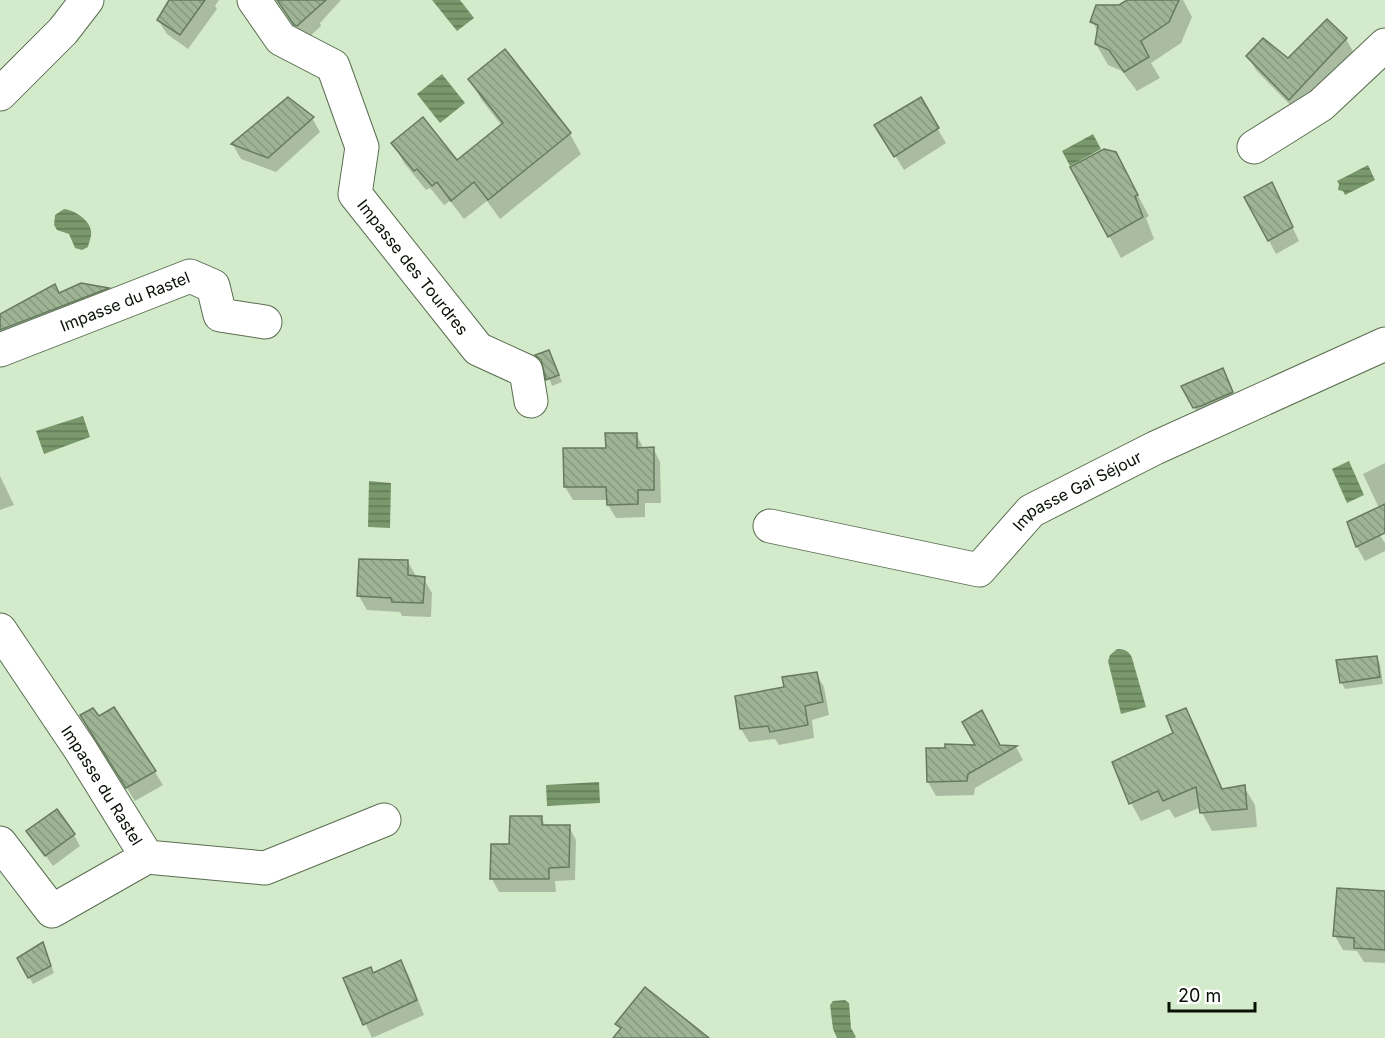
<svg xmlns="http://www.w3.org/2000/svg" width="1385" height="1038" font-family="Inter,sans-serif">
  <defs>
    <pattern id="water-rules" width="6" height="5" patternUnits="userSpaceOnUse" patternTransform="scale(1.5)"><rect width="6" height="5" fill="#79986c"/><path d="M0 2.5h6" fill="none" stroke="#617b57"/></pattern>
    <pattern id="building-back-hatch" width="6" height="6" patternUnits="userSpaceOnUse" patternTransform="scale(1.5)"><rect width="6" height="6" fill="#9eb495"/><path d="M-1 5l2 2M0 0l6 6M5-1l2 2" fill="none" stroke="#879a7f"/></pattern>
  </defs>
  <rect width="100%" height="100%" fill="#d4ebcb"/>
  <g fill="url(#water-rules)">
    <polygon points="432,0 460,0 474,18 457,31"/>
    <polygon points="442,74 465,103 440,123 417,94"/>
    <polygon points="1093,134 1101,149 1070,166 1062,151"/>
    <polygon points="1368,165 1375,180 1345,195 1343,191 1338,190 1339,184 1337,181"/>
    <path d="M64 209C74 210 90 220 91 231 92 236 89 242 88 247L82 250 75 248 69 234 57 230 54 225 55 215Z"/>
    <polygon points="83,416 90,437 44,454 36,431"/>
    <polygon points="1349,461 1364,495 1347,503 1332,469"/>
    <polygon points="369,481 391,483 390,528 368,527"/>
    <path d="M1117 649C1125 649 1129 651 1132 658L1146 707 1121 714 1108 661 1110 655Z"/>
    <polygon points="599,782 600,803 547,806 546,785"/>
    <polygon points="845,1000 849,1003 851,1028 856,1037 854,1038 837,1038 833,1029 830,1005 833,1001"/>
  </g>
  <g fill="#0003">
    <polygon points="171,0 219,0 215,6 217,9 188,49 167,34 158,20"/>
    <polygon points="292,0 341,0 320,23 321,26 306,40 292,22"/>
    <polygon points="1134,0 1183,0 1192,17 1181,43 1151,63 1160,78 1137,91 1122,71 1108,65 1096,44 1098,32 1092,21 1138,7"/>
    <polygon points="1346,39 1354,53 1298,113 1256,70 1248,56 1289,60"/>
    <polygon points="505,51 570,134 581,154 500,219 487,201 464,219 450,201 444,205 430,188 426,190 404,163 393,143 457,162 502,126 481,99 470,79"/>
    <polygon points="920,99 946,143 904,170 885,140"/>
    <polygon points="312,118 320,132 276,172 241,159 233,145"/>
    <polygon points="1072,167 1127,175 1149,216 1146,218 1154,239 1121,258"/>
    <polygon points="1278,197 1299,241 1276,254 1246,198"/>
    <polygon points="81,284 108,289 119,308 0,358 0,315 59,295"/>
    <polygon points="549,351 562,382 552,386 544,364 537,356"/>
    <polygon points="1222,370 1240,407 1202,422 1194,407"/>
    <polygon points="636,434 644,449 653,448 660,462 661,503 645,503 645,517 616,518 608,505 608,500 573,500 565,487"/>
    <polygon points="1385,463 1385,507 1380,510 1363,474"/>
    <polygon points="0,476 14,505 0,510"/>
    <polygon points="1366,515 1385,543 1385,551 1365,561 1357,547 1349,523"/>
    <polygon points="408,562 416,576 424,579 432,593 431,617 402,616 400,612 367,610 359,596"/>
    <polygon points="1376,657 1380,664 1383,684 1345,689 1341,682"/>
    <polygon points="816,674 824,687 829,715 812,720 814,738 779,745 775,739 749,742 741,729 785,689"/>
    <polygon points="1186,710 1196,728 1223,790 1244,787 1255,805 1257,827 1212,831 1202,813 1201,807 1175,818 1169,809 1141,821 1131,803 1175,734"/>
    <polygon points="90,729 155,772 163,785 135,801"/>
    <polygon points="1000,747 1016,747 1023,760 975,788 974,795 936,796 928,782 928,750"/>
    <polygon points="541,818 546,826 569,827 576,840 575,880 555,881 556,892 499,892 492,879 492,845 510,846"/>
    <polygon points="28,831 74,835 80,846 53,866"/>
    <polygon points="1385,893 1385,963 1364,962 1357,951 1343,950 1335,936"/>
    <polygon points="43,944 54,973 33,984 19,959"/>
    <polygon points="401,962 409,976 424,1015 372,1038 345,979 371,968 374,974"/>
  </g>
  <g fill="url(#building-back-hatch)" stroke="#667b5e" stroke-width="1.5">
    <polygon points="169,0 205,0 180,35 157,20"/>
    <polygon points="277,0 326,0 297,26 294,25"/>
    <polygon points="1127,0 1179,0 1169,22 1141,41 1149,57 1124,72 1109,50 1095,44 1098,25 1090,22 1096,5 1119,5"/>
    <polygon points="1327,19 1347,38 1289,100 1246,56 1263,38 1288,58"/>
    <polygon points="505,49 571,133 488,200 474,182 451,201 437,182 432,186 417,169 414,171 391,143 423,117 457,160 503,123 468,79"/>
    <polygon points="288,97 314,117 268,158 231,144"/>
    <polygon points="921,97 939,128 894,157 874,125"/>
    <polygon points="1104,149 1116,152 1138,195 1135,196 1143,217 1108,237 1070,167"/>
    <polygon points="1272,182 1293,227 1268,241 1244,197"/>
    <polygon points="81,283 109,288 0,330 0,314 55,284 59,293"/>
    <polygon points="549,350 559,375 546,380 541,360 535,355"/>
    <polygon points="1223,368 1233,392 1201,406 1193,408 1181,386"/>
    <polygon points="605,433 637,433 637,448 654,447 654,490 638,490 638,504 607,505 606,487 564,487 563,448 606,448"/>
    <polygon points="1385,504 1385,533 1356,547 1347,522"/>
    <polygon points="359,559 408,560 408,575 425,577 423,603 392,602 391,598 357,596"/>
    <polygon points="1377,656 1380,677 1340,683 1336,660"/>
    <polygon points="817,672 823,702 805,706 808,725 770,732 768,726 740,729 735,696 784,687 782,677"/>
    <polygon points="114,707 156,771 126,788 80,715 93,708 99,716"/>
    <polygon points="1186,708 1222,789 1245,785 1247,809 1200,813 1196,787 1163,801 1158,791 1129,804 1112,762 1173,733 1166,716"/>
    <polygon points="982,710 1000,745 1017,746 968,774 967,781 927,782 926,748 945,748 945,744 975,745 962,722"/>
    <polygon points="57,809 75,834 45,856 26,831"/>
    <polygon points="510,816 542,816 542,825 570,825 569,867 549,868 549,879 490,879 491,844 509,844"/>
    <polygon points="1337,888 1385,891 1385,950 1354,948 1354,938 1333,936"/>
    <polygon points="43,942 51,966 28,978 17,958"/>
    <polygon points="401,960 417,1000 363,1025 343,978 371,967 373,973"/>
    <polygon points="645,987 709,1038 613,1038 621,1028 615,1024"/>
  </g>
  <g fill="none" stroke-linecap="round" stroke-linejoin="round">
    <g stroke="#596d50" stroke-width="35">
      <g id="minor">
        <path id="s1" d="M254 0 281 39 333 66 362 147 355 194 478 349 526 371 531 401"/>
        <polyline points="0,94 63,31 87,0"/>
        <polyline points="1254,147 1321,105 1385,45"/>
        <path id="s2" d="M0 350 190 276 213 286 220 315 265 322"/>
        <path id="s3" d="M770 526 979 570 1031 511 1155 448 1385 344"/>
        <path id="s4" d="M0 630 80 749 147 857 265 868 384 820"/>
        <polyline points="0,843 52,911 147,857"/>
      </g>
    </g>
    <use href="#minor" stroke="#fff" stroke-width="33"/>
  </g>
  <g text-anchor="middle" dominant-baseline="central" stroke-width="5" stroke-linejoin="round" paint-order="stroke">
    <g font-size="16" fill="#091006" stroke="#fff">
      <text stroke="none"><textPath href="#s1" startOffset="333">Impasse des Tourdres</textPath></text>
      <text stroke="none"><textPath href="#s2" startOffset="134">Impasse du Rastel</textPath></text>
      <text stroke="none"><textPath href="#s3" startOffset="342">Impasse Gai Séjour</textPath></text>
      <text stroke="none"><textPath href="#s4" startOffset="186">Impasse du Rastel</textPath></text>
    </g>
  </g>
  <path d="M1169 1002v9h86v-9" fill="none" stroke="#091006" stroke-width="3"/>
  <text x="1178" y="1002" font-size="18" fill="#091006" stroke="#ffffff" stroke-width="4.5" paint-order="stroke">20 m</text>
</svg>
